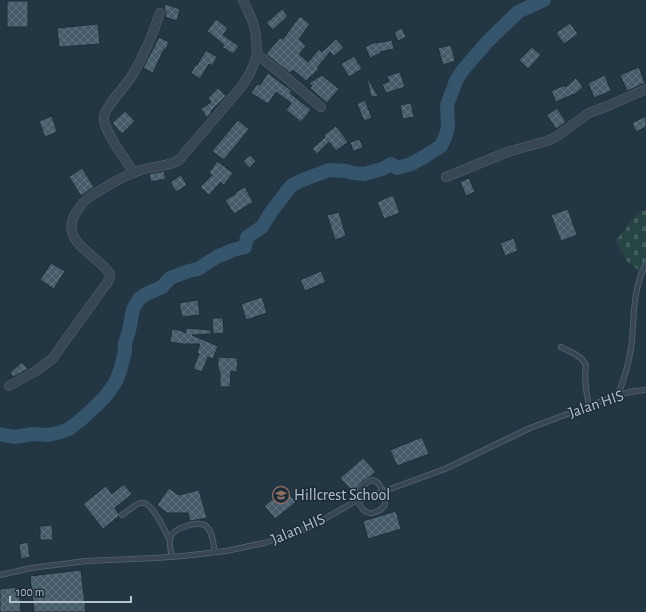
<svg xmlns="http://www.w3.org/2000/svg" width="646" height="612" font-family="'Alegreya Sans',sans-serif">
  <defs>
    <pattern id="cemetery-stones" width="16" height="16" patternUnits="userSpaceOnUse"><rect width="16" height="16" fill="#254443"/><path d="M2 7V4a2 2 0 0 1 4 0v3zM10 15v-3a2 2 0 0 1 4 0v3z" fill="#425d5d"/></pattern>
    <pattern id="building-cross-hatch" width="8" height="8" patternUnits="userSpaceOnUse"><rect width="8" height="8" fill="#475c6a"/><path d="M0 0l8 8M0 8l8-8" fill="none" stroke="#5f727e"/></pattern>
  </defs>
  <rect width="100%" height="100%" fill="#233643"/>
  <path fill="url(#cemetery-stones)" d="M646 210V270L644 275 627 261 615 241C617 238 620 236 622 233 630 225 634 213 646 210Z"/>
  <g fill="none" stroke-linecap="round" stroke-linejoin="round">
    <polyline stroke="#35556c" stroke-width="14" points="0,434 14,437 33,434 48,435 61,432 69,429 84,417 105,397 115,383 120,371 125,352 125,343 129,331 133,309 139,299 146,294 162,287 170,278 189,271 198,269 218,256 224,254 233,250 245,247 247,237 262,227 271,212 291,186 300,181 329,170 346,171 353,173 364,174 382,169 391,164 397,168 411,164 422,158 441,146 446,135 448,126 447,105 456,81 462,71 488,41 518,12 544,0"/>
  </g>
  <g fill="url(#building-cross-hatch)" stroke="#1e2e3a">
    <rect x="7" y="1" width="21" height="26"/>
    <polygon points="165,4 180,9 177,21 165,17 166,12 164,9"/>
    <polygon points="282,9 288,16 273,30 266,23"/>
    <polygon points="300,16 310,24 299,39 306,46 299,54 308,62 319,49 322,52 336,39 344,48 334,56 330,52 317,68 319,69 306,81 293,70 290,73 266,54 280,38 283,39"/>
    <polygon points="216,19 228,28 223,35 239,46 233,54 222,47 224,45 207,31"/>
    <polygon points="570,23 578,34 564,44 556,33"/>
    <polygon points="98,24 100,44 59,47 57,28"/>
    <polygon points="402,28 406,37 398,41 394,32"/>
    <polygon points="159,37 169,42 166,50 164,49 153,73 143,68"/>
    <polygon points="392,40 394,49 380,52 381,53 370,58 365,47 375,42 376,43"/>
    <polygon points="451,45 455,61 443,65 438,48"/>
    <polygon points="532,47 541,55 528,69 519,60"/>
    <polygon points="206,50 217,57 212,66 209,64 200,79 191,73 196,64 197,65"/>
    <polygon points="354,56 362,69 349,77 341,64"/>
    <polygon points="639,67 645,83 627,91 620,75"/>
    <polygon points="400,72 405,87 386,93 382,84 389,82 387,76"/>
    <polygon points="268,73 292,91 290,93 311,110 301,122 286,110 291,103 276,92 268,104 251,93 257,84 260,85"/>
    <polygon points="322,75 339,89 327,103 310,88 312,86 309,83"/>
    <polygon points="605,75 611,91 594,98 588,83"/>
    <polygon points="576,78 583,87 574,95 574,94 556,102 551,91 565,85 566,87"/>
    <polygon points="367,79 368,79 378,96 371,97"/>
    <polygon points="218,88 226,96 211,111 212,112 207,118 201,109 211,102 208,98"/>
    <polygon points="365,100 372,118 364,121 357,104"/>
    <polygon points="411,103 414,117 403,119 400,105"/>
    <polygon points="557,108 566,122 556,129 547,115"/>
    <polygon points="125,111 135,121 122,134 112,123"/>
    <polygon points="52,116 57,132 45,137 39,121"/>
    <polygon points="646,116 646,127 636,132 632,123"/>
    <polygon points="238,120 249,129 224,160 212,151"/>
    <polygon points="336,126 348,142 336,151 329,142 317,154 312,149 325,137 324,135"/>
    <polygon points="360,139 363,148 353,151 350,142"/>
    <polygon points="250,155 256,161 249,168 243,161"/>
    <polygon points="217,161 233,173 224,185 221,182 209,195 200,187 212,175 209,173"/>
    <polygon points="82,168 94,187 81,196 69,177"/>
    <polygon points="164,171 166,179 151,182 149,174"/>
    <polygon points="181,175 187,185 176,192 170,182"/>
    <polygon points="469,178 475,192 466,196 460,182"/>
    <polygon points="245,187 253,202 234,214 225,200 236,194 234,193"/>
    <polygon points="393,195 400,213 384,219 377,202"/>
    <polygon points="568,209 577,235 561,241 551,215"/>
    <polygon points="339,212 346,236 335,240 327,215"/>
    <polygon points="514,238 518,251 505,256 500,243"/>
    <polygon points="51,263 65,271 54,289 40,280"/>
    <polygon points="321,271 326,282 305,291 300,280"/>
    <polygon points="262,297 267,313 246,320 241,304"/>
    <polygon points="198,300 200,315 182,317 179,303"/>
    <polygon points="212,318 223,318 224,333 213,334"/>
    <polygon points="186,328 211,330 211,334 192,335 218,346 213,359 208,357 202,372 193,369 199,354 197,353 200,344 182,344 170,342 172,329 179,330 186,333"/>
    <polygon points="218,357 238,358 237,372 231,371 230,387 220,387 220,371 218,370"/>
    <polygon points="22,362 28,369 13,377 10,373"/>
    <polygon points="422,437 429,454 397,466 390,450"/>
    <polygon points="363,458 376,472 370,477 363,481 353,492 340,478"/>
    <polygon points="124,484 132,494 115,508 119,514 119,516 103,529 83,504 106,486 112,494"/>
    <polygon points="169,488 179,495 199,490 207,518 190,521 188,513 167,513 157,505"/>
    <polygon points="285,489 296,502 275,519 264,506"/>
    <polygon points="396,511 401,529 368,539 363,521"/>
    <polygon points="52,525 53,540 40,540 40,526"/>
    <polygon points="28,542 30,557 21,559 19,544"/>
    <polygon points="81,570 86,612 34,612 30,576"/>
    <polygon points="19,587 21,612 0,612 0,589"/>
  </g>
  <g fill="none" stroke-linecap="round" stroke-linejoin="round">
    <g stroke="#566570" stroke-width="6">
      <g id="lane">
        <polyline points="561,347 575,354 582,359 586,365 585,374 586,389 589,406"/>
        <path d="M618 395C625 377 630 359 632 341 634 316 633 287 646 264"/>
        <path d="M358 501C362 509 366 516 376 512 379 511 382 509 384 506 388 500 380 481 373 480 368 480 363 486 360 489V494L361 500"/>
        <path d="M122 515C128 511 134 505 140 503 153 500 164 531 170 540"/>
        <path d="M172 557C171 552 169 544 170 538 173 528 198 520 206 526 213 531 213 545 215 552"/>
        <polyline points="0,575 31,568 86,561 156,558 183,556 226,551 264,543 293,534 312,526 354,502 445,469 530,428 618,395 635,391 646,390"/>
      </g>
    </g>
    <g stroke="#566570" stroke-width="10">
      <g id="street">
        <polyline points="257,54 289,80 321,107"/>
        <path d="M134 173C127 162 102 129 104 117 105 106 127 85 133 74 144 55 153 34 160 13"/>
        <polyline points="446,177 505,153 518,149 547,141 556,137 589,113 610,105 646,89"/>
        <path d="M9 386 36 371 52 359 107 283C109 280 111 277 110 274 109 272 106 269 104 267 90 252 63 240 74 216 79 207 85 199 94 194 109 185 124 175 141 170 153 166 168 167 179 160L242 86 249 75 254 64 257 54 256 35 253 22 243 0"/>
      </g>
    </g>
    <use href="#lane" stroke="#384753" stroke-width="4.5"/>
    <use href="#street" stroke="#384753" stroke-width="9"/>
  </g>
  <defs>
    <g id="school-ring" transform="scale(0.9)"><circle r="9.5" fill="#1c2c38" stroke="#8d6e63" stroke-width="1.5"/><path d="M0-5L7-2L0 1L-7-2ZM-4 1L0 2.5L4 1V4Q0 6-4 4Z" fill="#8d6e63"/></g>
  </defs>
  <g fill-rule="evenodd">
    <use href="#school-ring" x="281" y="495"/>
  </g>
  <g text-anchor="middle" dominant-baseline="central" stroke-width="3" stroke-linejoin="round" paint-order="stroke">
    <g font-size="16" fill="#b5c2cd" stroke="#1c2c38">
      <text transform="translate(596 404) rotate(-19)">Jalan HIS</text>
      <text transform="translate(298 529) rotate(-23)">Jalan HIS</text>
    </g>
    <g font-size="16" fill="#b5c2cd" stroke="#1c2c38" text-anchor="start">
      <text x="294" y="495">Hillcrest School</text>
    </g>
  </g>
  <path d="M10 596v6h121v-6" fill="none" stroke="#b5c2cd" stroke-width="2"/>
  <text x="16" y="596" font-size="12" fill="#b5c2cd" stroke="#1c2c38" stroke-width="3" paint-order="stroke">100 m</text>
</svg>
